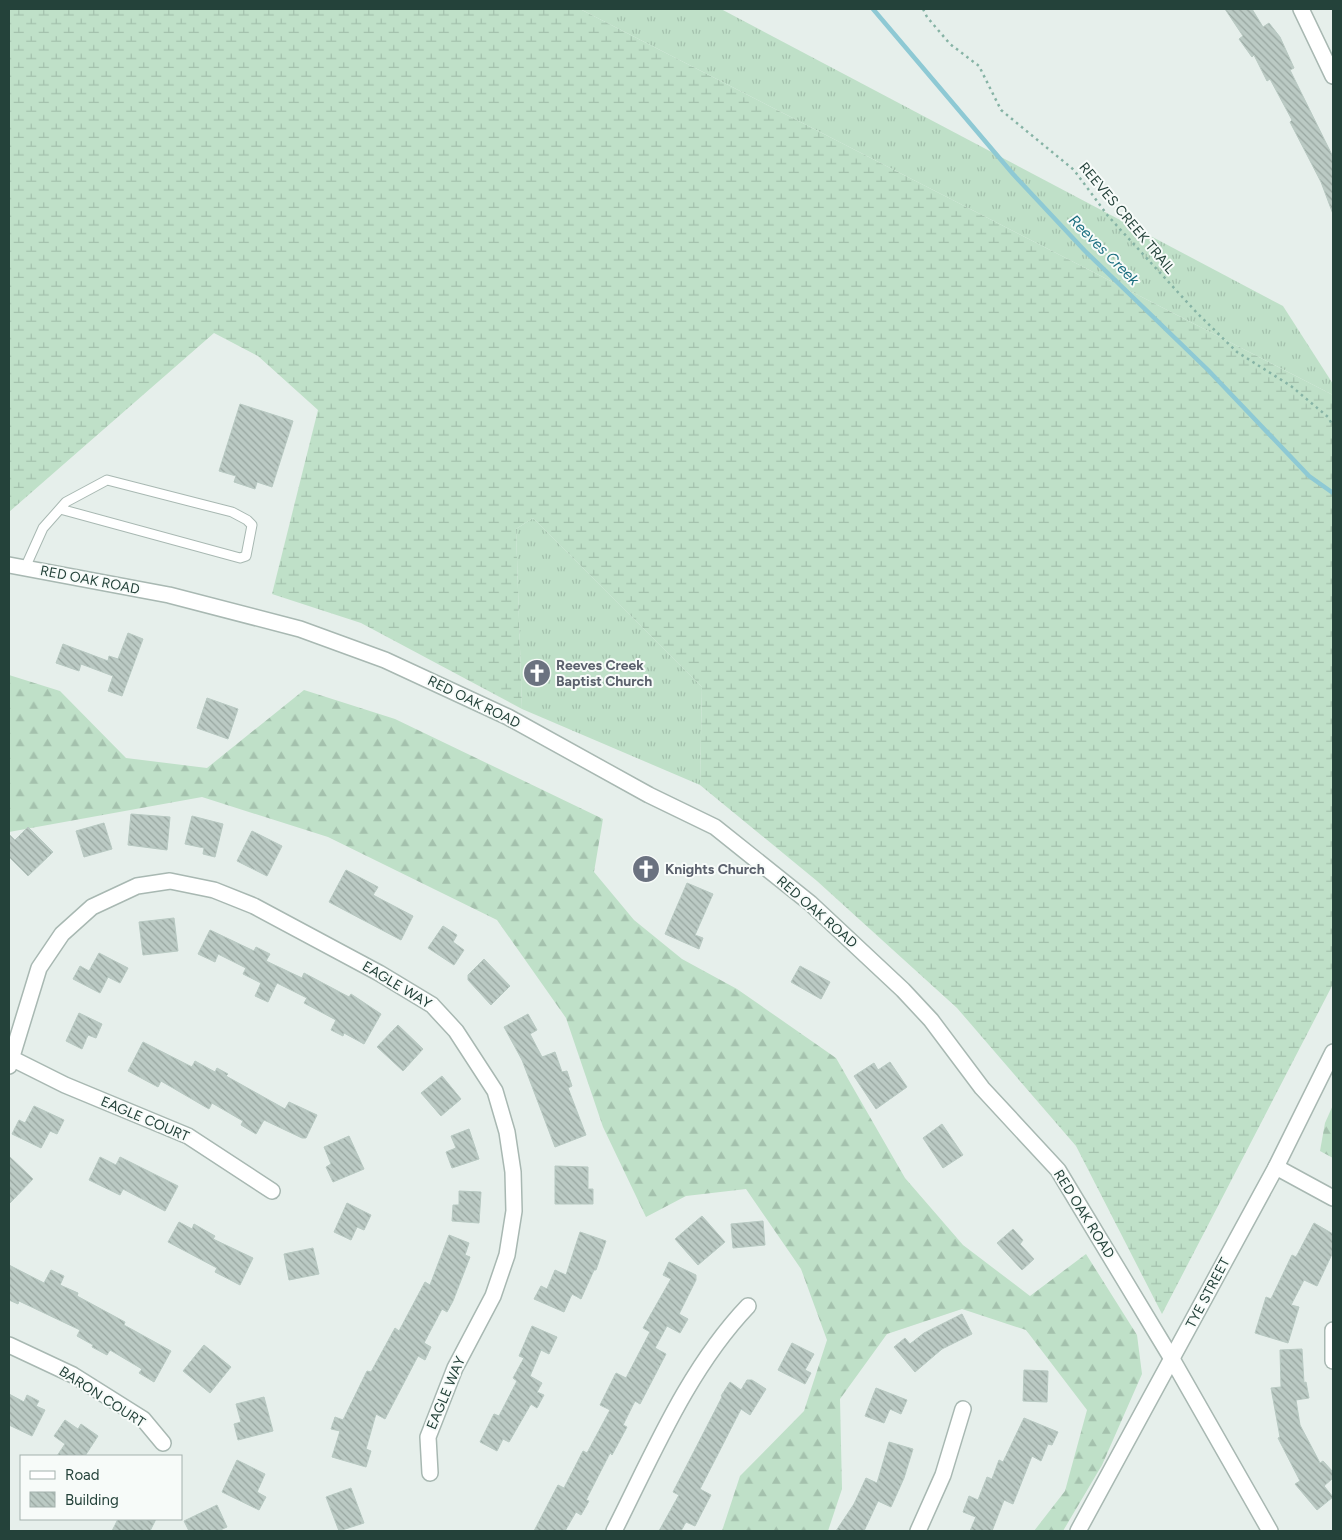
<svg xmlns="http://www.w3.org/2000/svg" width="1342" height="1540" font-family="Figtree,sans-serif">
  <defs>
    <pattern id="grass-tufts" width="24" height="20" patternUnits="userSpaceOnUse" patternTransform="scale(1.25)"><rect width="24" height="20" fill="#bfe0c8"/><path d="M3 7l-1-3M5 7V3M7 7l1-3M15 17l-1-3M17 17v-4M19 17l1-3" fill="none" stroke="#a4c1ad"/></pattern>
    <pattern id="forest-firs" width="22" height="20" patternUnits="userSpaceOnUse" patternTransform="scale(1.25)"><rect width="22" height="20" fill="#bfe0c8"/><path d="M5 1l3.5 6h-7zM16 11l3.5 6h-7z" fill="#a4c1ad"/></pattern>
    <pattern id="wetland-marsh" width="20" height="14" patternUnits="userSpaceOnUse" patternTransform="scale(1.25)"><rect width="20" height="14" fill="#bfe0c8"/><path d="M1 5h8M5 5V1M11 12h8M15 12V8" fill="none" stroke="#a4c1ad"/></pattern>
    <pattern id="building-back-hatch" width="6" height="6" patternUnits="userSpaceOnUse" patternTransform="scale(1.25)"><rect width="6" height="6" fill="#bbcac4"/><path d="M-1 5l2 2M0 0l6 6M5-1l2 2" fill="none" stroke="#98a6a0"/></pattern>
  </defs>
  <rect width="100%" height="100%" fill="#e6efeb"/>
  <g fill="url(#grass-tufts)">
    <polygon points="580,9 721,9 1283,306 1333,384 1333,395"/>
    <polygon points="533,518 702,687 700,785 522,709 516,529"/>
  </g>
  <g fill="url(#forest-firs)">
    <polygon points="9,675 60,691 126,758 207,768 304,690 395,719 603,819 594,872 634,920 682,959 737,989 836,1058 905,1178 963,1245 1030,1296 1086,1254 1137,1335 1142,1374 1102,1465 1063,1531 1034,1531 1065,1491 1087,1410 1026,1330 962,1309 887,1334 840,1399 842,1489 828,1531 722,1531 740,1476 804,1411 827,1340 801,1269 746,1189 686,1196 646,1217 603,1127 566,1018 497,920 328,837 202,797 9,832"/>
    <polygon points="1333,1105 1333,1158 1320,1151 1325,1123"/>
  </g>
  <polygon fill="url(#wetland-marsh)" points="9,9 580,9 1333,395 1333,984 1162,1314 1076,1146 957,1008 817,881 700,785 702,687 533,518 516,529 522,709 361,623 272,594 318,410 258,356 214,333 9,512"/>
  <g fill="none" stroke-linecap="round" stroke-linejoin="round">
    <polyline stroke="#8ec9d4" stroke-width="4.5" points="873,9 1013,174 1085,251 1208,370 1309,476 1333,493"/>
  </g>
  <g fill="url(#building-back-hatch)" stroke="#b8c9c2">
    <polygon points="1225,9 1252,9 1263,27 1269,23 1280,37 1294,68 1290,70 1333,157 1333,214 1321,182 1290,122 1292,120 1270,79 1267,81 1254,55 1252,57 1239,39 1243,36"/>
    <polygon points="240,404 293,421 272,487 257,482 255,489 234,482 236,476 219,471"/>
    <polygon points="128,633 143,639 122,696 108,691 113,676 81,664 79,671 56,663 63,644 108,661 109,656 118,659"/>
    <polygon points="207,698 238,709 228,739 197,728"/>
    <polygon points="131,814 170,817 167,850 128,845"/>
    <polygon points="192,816 223,824 215,857 203,854 204,848 185,844"/>
    <polygon points="104,823 112,849 84,857 76,831"/>
    <polygon points="28,827 53,852 28,876 9,857 9,834 15,840"/>
    <polygon points="252,831 282,846 267,876 237,861"/>
    <polygon points="346,870 378,887 373,895 413,916 401,940 329,902"/>
    <polygon points="687,883 713,894 695,935 703,938 699,949 665,934"/>
    <polygon points="174,918 178,951 143,955 139,922"/>
    <polygon points="443,926 457,935 453,942 464,950 454,965 428,948"/>
    <polygon points="210,930 254,951 256,947 270,954 266,961 302,978 304,973 349,997 351,994 381,1014 364,1044 344,1033 343,1036 331,1030 336,1020 304,1003 307,998 277,983 268,1002 255,996 261,983 243,974 246,968 218,954 215,962 198,954"/>
    <polygon points="99,953 128,968 120,983 108,977 100,993 73,979 80,966 89,971"/>
    <polygon points="484,959 510,986 491,1005 468,980 468,975"/>
    <polygon points="800,966 830,982 821,999 791,982"/>
    <polygon points="79,1013 102,1024 96,1038 88,1035 82,1049 66,1041"/>
    <polygon points="528,1014 537,1030 530,1034 542,1057 555,1052 562,1072 567,1071 572,1086 568,1088 586,1135 555,1147 522,1060 504,1027"/>
    <polygon points="398,1025 423,1049 403,1071 377,1047"/>
    <polygon points="143,1042 192,1067 195,1061 215,1072 217,1068 228,1074 226,1076 285,1109 289,1102 317,1115 306,1138 302,1138 264,1120 256,1134 241,1125 243,1121 212,1103 209,1109 161,1081 158,1087 128,1071"/>
    <polygon points="890,1062 907,1087 876,1109 854,1076 874,1063 878,1070"/>
    <polygon points="442,1076 461,1099 441,1116 421,1093"/>
    <polygon points="34,1106 64,1120 57,1134 50,1131 41,1148 12,1134 19,1120 25,1123"/>
    <polygon points="942,1124 963,1155 943,1168 923,1138"/>
    <polygon points="469,1129 479,1159 452,1168 446,1152 456,1148 451,1136"/>
    <polygon points="349,1136 364,1169 333,1182 326,1167 331,1164 324,1147"/>
    <polygon points="9,1156 33,1179 9,1204"/>
    <polygon points="100,1157 116,1165 120,1157 178,1186 165,1211 123,1189 120,1195 89,1180"/>
    <polygon points="555,1166 588,1167 588,1189 593,1189 593,1204 555,1204"/>
    <polygon points="459,1191 481,1192 479,1223 452,1221 453,1205 459,1205"/>
    <polygon points="347,1203 371,1215 364,1230 357,1227 351,1240 334,1232"/>
    <polygon points="702,1216 725,1242 698,1265 675,1239"/>
    <polygon points="763,1221 765,1245 733,1248 731,1224"/>
    <polygon points="179,1222 192,1229 194,1224 215,1236 213,1239 253,1258 240,1285 215,1272 217,1268 168,1242"/>
    <polygon points="1314,1223 1333,1234 1333,1252 1317,1286 1304,1280 1291,1305 1299,1307 1288,1343 1255,1333 1266,1297 1271,1299 1292,1255 1296,1257"/>
    <polygon points="1013,1229 1023,1240 1020,1244 1034,1259 1022,1270 997,1243"/>
    <polygon points="580,1232 606,1241 596,1270 594,1270 581,1299 572,1294 564,1312 534,1299 541,1286 547,1289 555,1270 566,1275"/>
    <polygon points="449,1235 469,1243 465,1255 470,1257 453,1301 447,1312 442,1309 424,1343 431,1347 425,1360 418,1356 385,1419 376,1414 366,1449 371,1451 366,1467 332,1457 340,1431 331,1429 335,1417 343,1420 367,1371 371,1372 395,1328 399,1331 425,1282 430,1285"/>
    <polygon points="313,1248 319,1274 289,1280 284,1254"/>
    <polygon points="669,1262 696,1275 696,1280 679,1314 688,1319 680,1333 667,1326 655,1348 666,1354 640,1404 635,1401 623,1425 627,1427 612,1455 610,1453 586,1500 589,1501 581,1515 576,1512 565,1531 534,1531 558,1485 564,1488 583,1451 587,1453 610,1410 600,1405 616,1373 626,1378 650,1332 643,1328 671,1279 663,1275"/>
    <polygon points="9,1265 44,1283 51,1270 64,1276 60,1285 78,1293 77,1296 125,1322 124,1325 171,1351 154,1382 139,1373 142,1369 110,1350 107,1355 92,1347 93,1345 77,1336 80,1330 19,1301 18,1304 9,1300"/>
    <polygon points="962,1314 972,1334 942,1349 915,1372 894,1347 905,1338 910,1344 924,1333"/>
    <polygon points="532,1326 557,1337 549,1354 541,1350 530,1376 542,1383 537,1392 544,1395 537,1408 531,1404 509,1442 503,1439 497,1451 480,1442 494,1414 499,1416 517,1381 513,1378 524,1358 519,1356"/>
    <polygon points="792,1343 814,1354 805,1370 811,1373 805,1384 778,1370"/>
    <polygon points="204,1345 231,1367 210,1393 183,1371"/>
    <polygon points="1302,1349 1304,1383 1306,1382 1309,1398 1296,1400 1300,1425 1320,1463 1323,1461 1333,1472 1333,1478 1324,1486 1333,1497 1317,1510 1295,1484 1300,1481 1278,1438 1280,1437 1271,1388 1281,1387 1280,1350"/>
    <polygon points="1024,1370 1048,1371 1047,1402 1023,1401"/>
    <polygon points="747,1380 752,1380 766,1389 750,1415 741,1409 718,1454 700,1489 711,1495 695,1526 686,1522 681,1531 659,1531 679,1495 673,1492 722,1397 721,1396 730,1382 741,1390"/>
    <polygon points="876,1388 907,1400 901,1414 890,1409 884,1423 865,1416"/>
    <polygon points="9,1394 24,1402 27,1395 39,1401 36,1406 45,1410 32,1436 9,1425"/>
    <polygon points="264,1397 273,1431 238,1440 234,1424 241,1422 236,1404"/>
    <polygon points="1024,1418 1058,1432 1052,1445 1048,1444 1041,1461 1032,1456 1013,1504 1004,1500 992,1531 970,1531 976,1517 963,1512 969,1496 978,1500 987,1477 992,1479 999,1460 1003,1462"/>
    <polygon points="65,1420 78,1429 81,1424 98,1436 85,1456 57,1456 65,1444 54,1436"/>
    <polygon points="889,1442 913,1449 904,1478 891,1507 878,1501 864,1531 836,1531 854,1504 866,1478 877,1483"/>
    <polygon points="237,1460 265,1474 257,1492 266,1497 259,1510 222,1492"/>
    <polygon points="351,1488 364,1523 339,1531 326,1497"/>
    <polygon points="217,1505 227,1527 218,1531 189,1531 184,1521"/>
    <polygon points="118,1519 156,1519 150,1531 112,1531"/>
  </g>
  <g fill="none" stroke-linecap="round" stroke-linejoin="round">
    <g stroke="#a8b8b2" stroke-width="11">
      <polyline id="service" points="25,568 43,528 66,502 107,480 232,512 247,520 252,525 246,556 240,558 60,509"/>
    </g>
    <g stroke="#a8b8b2" stroke-width="18">
      <g id="minor">
        <polyline points="1301,9 1333,76"/>
        <polyline points="13,1059 65,1085 188,1136 272,1191"/>
        <polyline points="9,1066 39,968 62,934 92,907 137,886 170,881 214,890 254,906 379,973 432,1005 456,1031 495,1091 507,1132 513,1172 514,1211 507,1255 493,1296 455,1368 428,1437 430,1473"/>
        <polyline points="1276,1167 1333,1198"/>
        <polyline points="1333,1330 1333,1361"/>
        <polyline points="9,1345 73,1375 143,1419 163,1443"/>
        <path d="M614 1531C653 1454 688 1369 748 1306"/>
        <polyline points="918,1531 943,1475 963,1409"/>
      </g>
    </g>
    <g stroke="#a8b8b2" stroke-width="18">
      <g id="tertiary">
        <polyline points="9,565 169,595 300,629 385,660 508,717 649,795 715,827 810,903 903,990 931,1020 982,1088 1058,1170 1172,1359 1270,1531"/>
        <polyline points="1078,1531 1276,1167 1333,1052"/>
      </g>
    </g>
    <polyline stroke="#86b3a5" stroke-width="2.5" stroke-dasharray="2.5 4" stroke-linecap="butt" points="923,9 927,17 950,44 979,66 1001,110 1074,170 1108,216 1197,313 1237,352 1291,386 1328,417 1333,426"/>
    <use href="#service" stroke="#fff" stroke-width="9"/>
    <use href="#minor" stroke="#fff" stroke-width="15"/>
    <use href="#tertiary" stroke="#fff" stroke-width="15"/>
  </g>
  <defs>
    <g id="church-disc" transform="scale(1.4375)"><circle r="9.5" fill="#6b7280" stroke="#f7fbf9"/><path d="M-1.2-6h2.4v3.5h3.3v2.4h-3.3V6h-2.4V-.1h-3.3v-2.4h3.3Z" fill="#fff"/></g>
  </defs>
  <g fill-rule="evenodd">
    <use href="#church-disc" x="537" y="673"/>
    <use href="#church-disc" x="646" y="869"/>
  </g>
  <g text-anchor="middle" dominant-baseline="central" stroke-width="4" stroke-linejoin="round" paint-order="stroke">
    <g font-size="14" fill="#24423a" stroke="#f7fbf9">
      <text transform="translate(1127 218) rotate(50)">REEVES CREEK TRAIL</text>
      <text transform="translate(90 580) rotate(11)">RED OAK ROAD</text>
      <text transform="translate(474 702) rotate(26)">RED OAK ROAD</text>
      <text transform="translate(817 912) rotate(41)">RED OAK ROAD</text>
      <text transform="translate(397 985) rotate(31)">EAGLE WAY</text>
      <text transform="translate(145 1119) rotate(23)">EAGLE COURT</text>
      <text transform="translate(1084 1214) rotate(58)">RED OAK ROAD</text>
      <text transform="translate(1208 1293) rotate(-62)">TYE STREET</text>
      <text transform="translate(446 1393) rotate(-67)">EAGLE WAY</text>
      <text transform="translate(102 1397) rotate(33)">BARON COURT</text>
    </g>
    <g font-size="14" font-weight="bold" fill="#5b616d" stroke="#f7fbf9" text-anchor="start">
      <text x="556" y="665">Reeves Creek<tspan x="556" dy="16">Baptist Church</tspan></text>
      <text x="665" y="869">Knights Church</text>
    </g>
    <g font-size="15" font-style="italic" fill="#1c6f80" stroke="#f7fbf9">
      <text transform="translate(1104 250) rotate(45)">Reeves Creek</text>
    </g>
  </g>
  <rect width="1342" height="1540" fill="none" stroke="#24423a" stroke-width="20"/>
  <rect x="20" y="1455" width="162" height="65" fill="#f7fbf9" stroke="#a3b1ad"/>
  <rect x="30" y="1471" width="25" height="8" fill="#ffffff" stroke="#a3b1ad"/>
  <text x="65" y="1480" font-size="15" fill="#24423a">Road</text>
  <rect x="30" y="1492" width="25" height="15" fill="url(#building-back-hatch)" stroke="#a3b1ad"/>
  <text x="65" y="1505" font-size="15" fill="#24423a">Building</text>
</svg>
